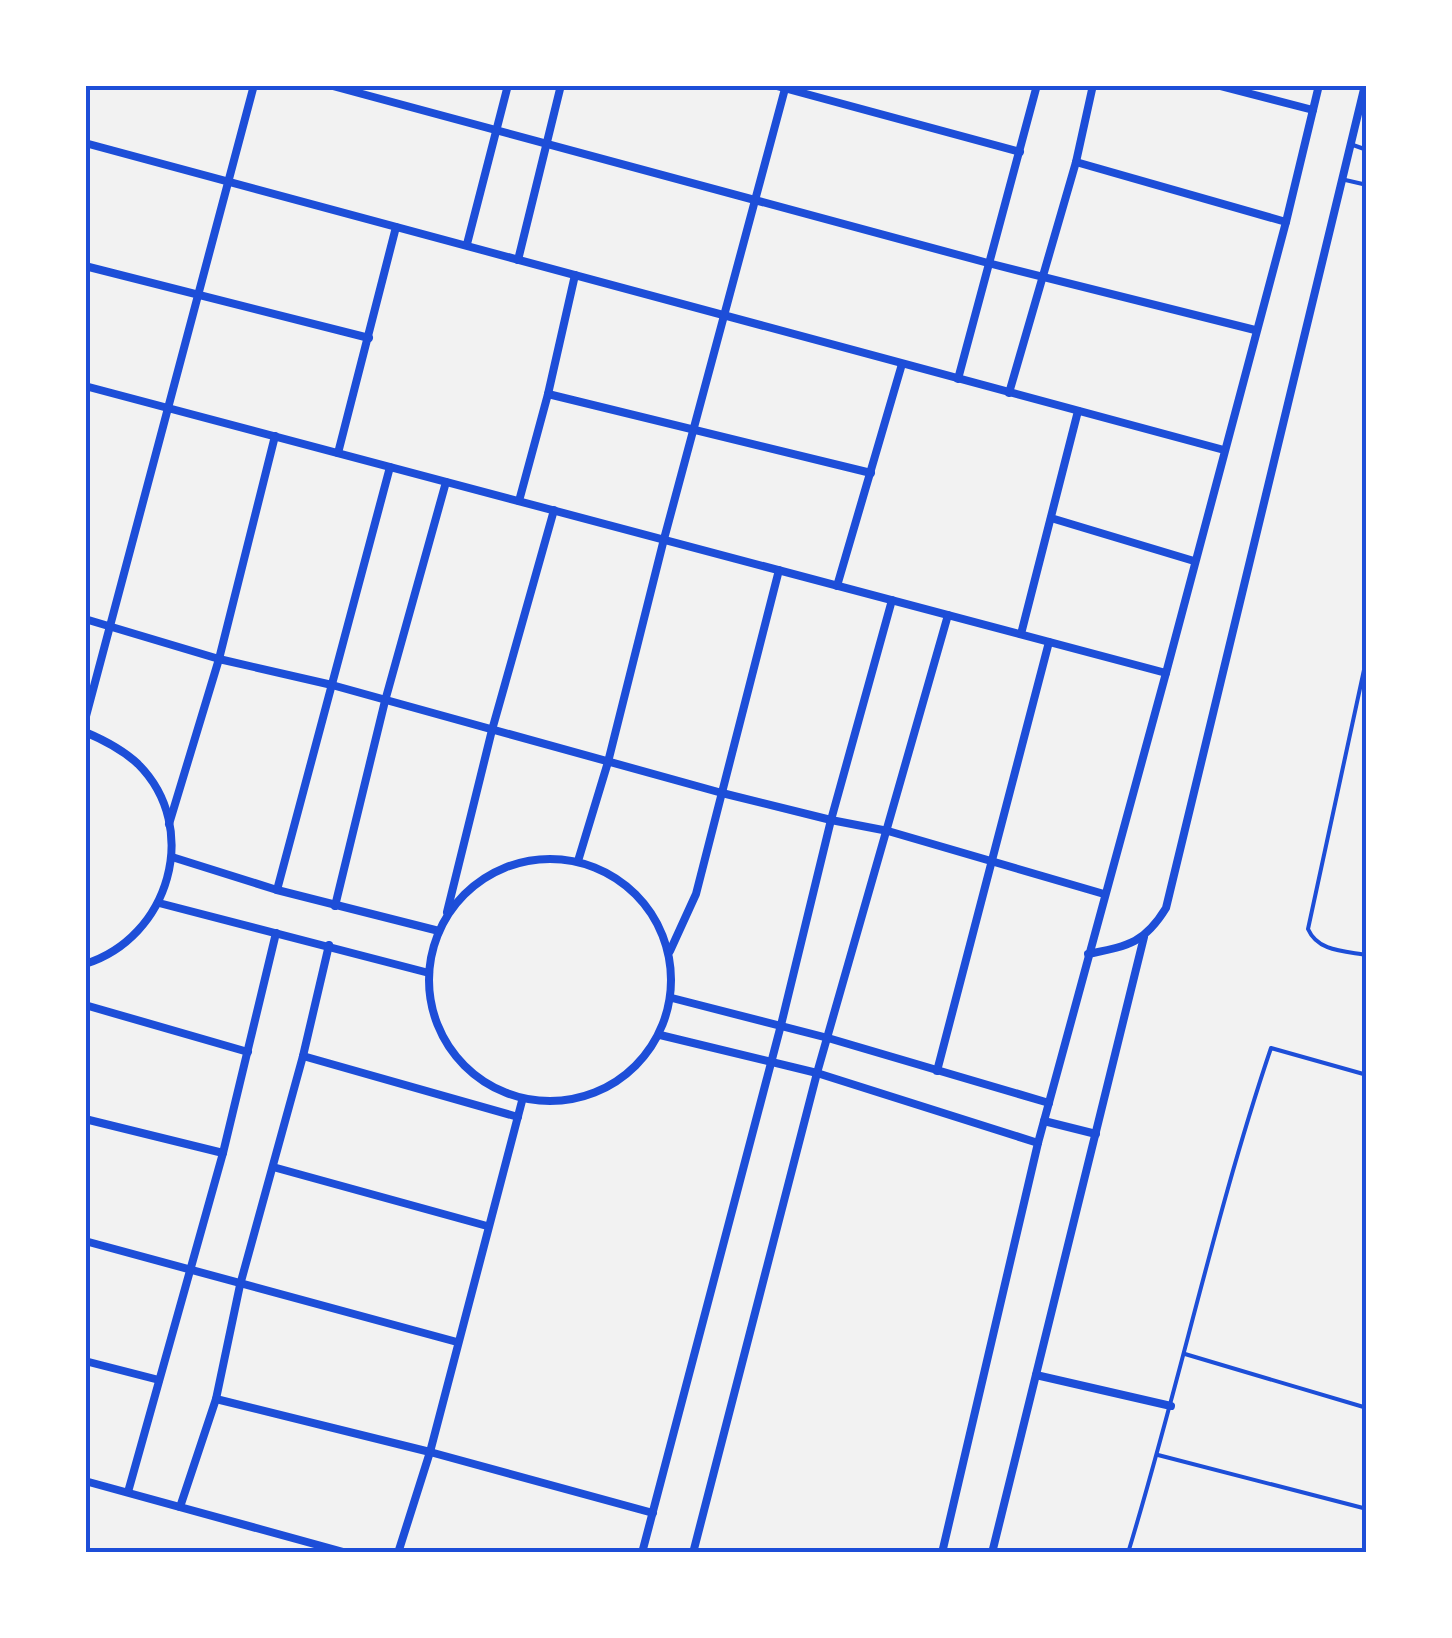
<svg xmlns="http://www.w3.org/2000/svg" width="1452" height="1638" font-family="Raleway,sans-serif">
  <rect width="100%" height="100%" fill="#f2f2f2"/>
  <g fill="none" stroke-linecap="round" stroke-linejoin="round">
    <g stroke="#1d4ed8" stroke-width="4">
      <polyline points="1353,145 1367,150"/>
      <polyline points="1341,179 1367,185"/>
      <path d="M1367 656 1308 929C1318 952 1345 951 1367 955"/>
      <polyline points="1185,1354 1367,1408"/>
      <polyline points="1158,1455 1367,1509"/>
      <path d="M1128 1553C1179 1386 1215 1214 1271 1048L1367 1075"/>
    </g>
    <g stroke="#1d4ed8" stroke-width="8">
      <polyline points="329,85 988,263 1255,330"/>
      <polyline points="773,85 1020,152"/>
      <polyline points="1216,85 1313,110"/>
      <polyline points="85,143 1224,450"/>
      <polyline points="1076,162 1286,222"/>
      <polyline points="467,244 508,85"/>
      <polyline points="518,260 561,85"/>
      <polyline points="85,266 369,338"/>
      <polyline points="958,379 1037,85"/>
      <polyline points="85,386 1166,673"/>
      <polyline points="1009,393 1076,162 1093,85"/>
      <polyline points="548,394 871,473"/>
      <polyline points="338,453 396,227"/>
      <polyline points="519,501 548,394 575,275"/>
      <polyline points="1051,518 1194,561"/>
      <polyline points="837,586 902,364"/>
      <polyline points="85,619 219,659 332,685 722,793 831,820 888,831 1104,894"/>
      <polyline points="1021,634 1078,411"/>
      <polyline points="85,720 254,85"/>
      <path d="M85 732C104 740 122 749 138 764 202 828 169 938 85 964"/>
      <polyline points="169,824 219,659 275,436"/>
      <polyline points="172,857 277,890 439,931"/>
      <circle cx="550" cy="980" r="121"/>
      <polyline points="578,861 608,762 664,539 786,85"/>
      <polyline points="277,890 390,467"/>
      <polyline points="159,903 429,973"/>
      <polyline points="335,906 385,701 446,482"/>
      <polyline points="447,912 492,730 554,510"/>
      <polyline points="670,951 696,894 779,570"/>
      <path d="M1088 954C1127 946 1144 944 1166 908L1365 85"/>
      <polyline points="672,998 828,1038 1049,1103"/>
      <polyline points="85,1005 248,1052"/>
      <polyline points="660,1035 817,1073 1038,1143"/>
      <polyline points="303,1056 518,1117"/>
      <polyline points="937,1071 1049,642"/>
      <polyline points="85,1119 223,1153"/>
      <polyline points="1044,1121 1096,1134"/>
      <polyline points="273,1167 487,1226"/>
      <polyline points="85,1241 457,1342"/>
      <polyline points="85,1361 159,1380"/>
      <polyline points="1036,1375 1171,1406"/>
      <polyline points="216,1399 430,1452 653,1513"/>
      <polyline points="85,1481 347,1553"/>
      <polyline points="128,1492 223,1153 276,933"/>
      <polyline points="180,1507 216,1399 240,1285 303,1056 329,945"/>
      <polyline points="398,1553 430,1452 522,1101"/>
      <polyline points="642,1553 781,1025 831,820 892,600"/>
      <polyline points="693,1553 817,1073 948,615"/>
      <polyline points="942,1553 1038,1143 1166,673 1286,222 1319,85"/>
      <polyline points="992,1553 1144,937"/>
    </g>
  </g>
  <rect width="1452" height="1638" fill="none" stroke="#ffffff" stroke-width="175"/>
  <rect x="88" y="88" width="1276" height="1462" fill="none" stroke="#1d4ed8" stroke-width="4"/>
</svg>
